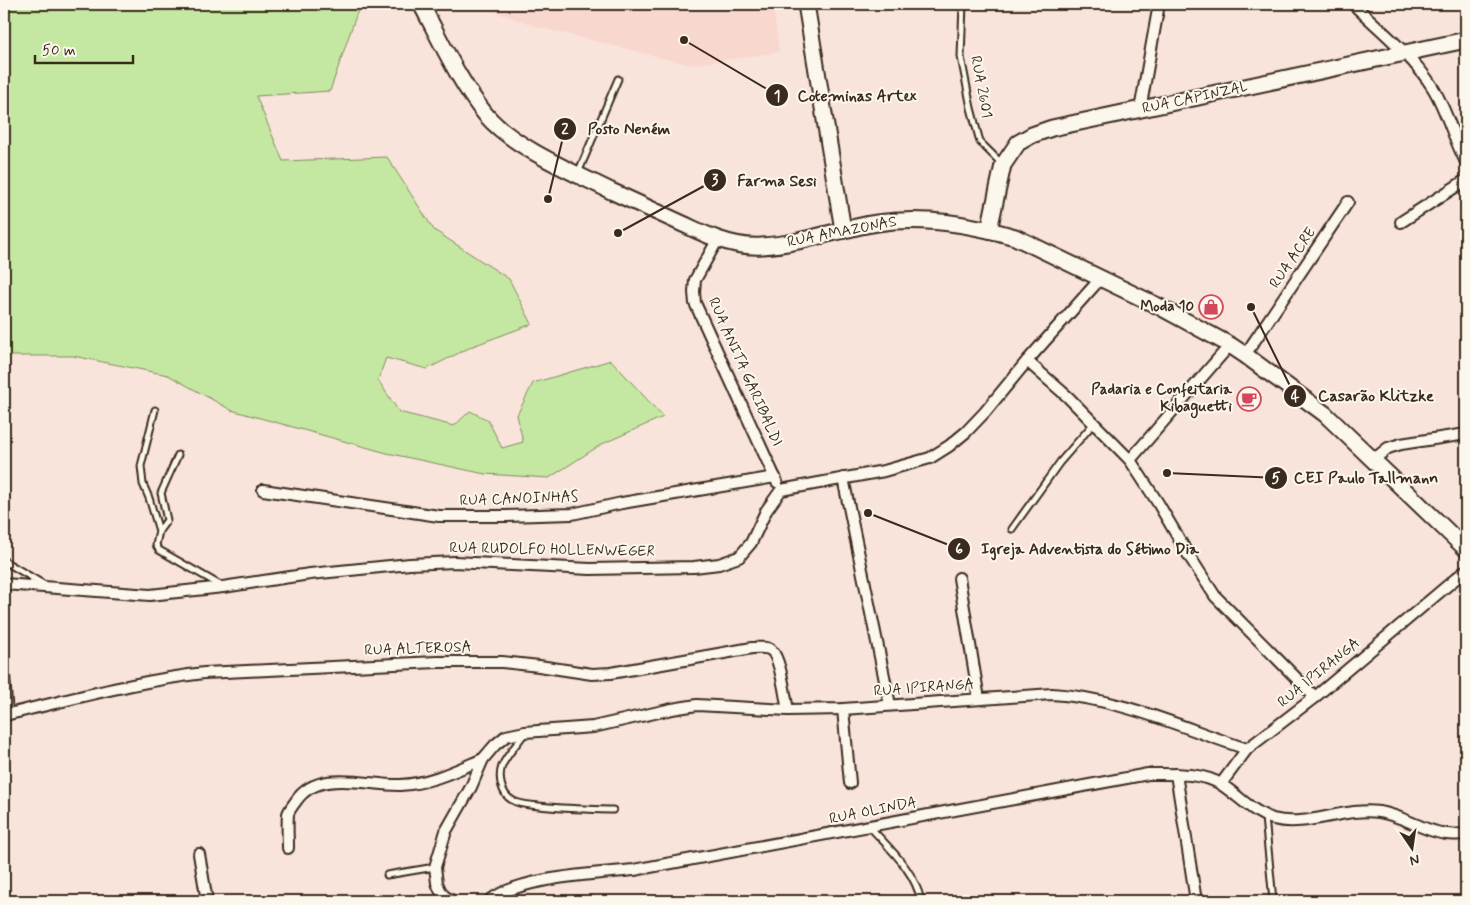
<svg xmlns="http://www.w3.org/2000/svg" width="1470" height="905" font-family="Mynerve,sans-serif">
  <rect width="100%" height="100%" fill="#f9e4db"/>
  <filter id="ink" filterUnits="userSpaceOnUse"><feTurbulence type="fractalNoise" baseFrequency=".02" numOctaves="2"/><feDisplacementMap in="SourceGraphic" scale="10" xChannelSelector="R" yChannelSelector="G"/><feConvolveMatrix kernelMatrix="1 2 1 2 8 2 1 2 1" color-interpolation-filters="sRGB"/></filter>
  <g filter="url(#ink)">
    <polygon fill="#f8d7cf" points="471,4 773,4 779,52 691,65 542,28"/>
    <polygon fill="#c4e8a1" stroke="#808960" points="4,4 360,4 330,91 256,96 283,161 387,157 434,230 509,279 532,324 473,346 427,369 386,358 378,380 399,412 454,426 470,411 488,420 502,448 523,442 517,415 533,383 611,360 663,417 602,444 549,478 485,474 387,453 231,410 168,375 73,356 4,356"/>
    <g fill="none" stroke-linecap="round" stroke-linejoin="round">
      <g stroke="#3b2a1e" stroke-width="9">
        <g id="lane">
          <polyline points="963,4 961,57 971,108 980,142 1002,164"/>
          <polyline points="578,173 618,79"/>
          <polyline points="155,410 141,466 143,484 149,498 159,531 156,545 159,550 220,585"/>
          <polyline points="1012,529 1060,462 1094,423"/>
          <polyline points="159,531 167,520 161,493 178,455"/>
          <polyline points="4,561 43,584"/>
          <path d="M524 734C518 743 506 756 502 766 498 777 501 794 512 800 520 805 530 805 539 806 563 809 588 809 613 810"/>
          <polyline points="1265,817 1273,901"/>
          <path d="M870 827C890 849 915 871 921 901"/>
          <polyline points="387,875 435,867"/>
        </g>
      </g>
      <g stroke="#3b2a1e" stroke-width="14">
        <g id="street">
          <path d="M1353 4C1379 29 1413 56 1433 88 1447 111 1453 138 1466 162"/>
          <polyline points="1140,110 1159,4"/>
          <polyline points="1401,222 1466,180"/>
          <polyline points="718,239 695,280 694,292 695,303 777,482"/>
          <polyline points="1245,355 1348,202"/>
          <polyline points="1027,361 1068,397 1130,460 1158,503 1186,551 1215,596 1315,697"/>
          <polyline points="1130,460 1230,345"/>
          <polyline points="1373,460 1388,448 1401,444 1466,434"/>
          <polyline points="843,478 890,705"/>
          <polyline points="263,490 439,516 506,516 572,514 622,503 775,477"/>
          <polyline points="959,578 979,699"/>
          <polyline points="4,584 150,595 223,587 310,574 410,564 455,562 590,569 694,567 719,564 739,557 751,543 766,511 781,490 884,471 930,458 949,446 966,432 985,412 1027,361 1101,278"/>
          <polyline points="4,676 7,715"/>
          <polyline points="843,709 850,783"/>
          <path d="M4 715C70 700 136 681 204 673L437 662H502L539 666 592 674 611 673 752 648C759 648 767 646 772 651 781 660 785 697 788 710"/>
          <polyline points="1176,774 1196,901"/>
          <polyline points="1221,784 1247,749 1315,697 1466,570"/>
          <path d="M288 848C288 837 287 825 288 814 289 810 293 805 296 801 318 768 368 786 400 785 429 784 457 770 483 759"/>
          <polyline points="199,854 207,901"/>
          <path d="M452 901 444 896 440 890 437 883 435 867 446 831 471 787 483 759 495 745 506 736 525 732 593 727 672 709 697 705 788 710 843 709 1052 694C1120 698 1183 728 1247 749"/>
          <path d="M489 901C519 877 595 874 634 870L1148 774C1170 774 1203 772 1222 785 1239 796 1253 813 1273 819 1306 828 1344 807 1379 812 1402 815 1425 832 1447 834 1453 835 1460 834 1466 834"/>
        </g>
      </g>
      <g stroke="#3b2a1e" stroke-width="19">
        <g id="secondary">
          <path d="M421 4C441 41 459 82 486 115 513 147 573 172 611 191 635 202 659 213 683 224 694 229 706 235 718 239 732 244 747 247 762 246 801 244 838 229 877 223 924 216 970 224 1015 237L1158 306 1230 345 1245 355 1325 414 1466 549"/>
          <polyline points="806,4 843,230"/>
          <polyline points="989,230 1003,165 1018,143 1032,135 1052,128 1466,40"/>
        </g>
      </g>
      <use href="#lane" stroke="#fbf7ec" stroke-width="5"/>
      <use href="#street" stroke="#fbf7ec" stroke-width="10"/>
      <use href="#secondary" stroke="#fbf7ec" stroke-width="15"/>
    </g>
  </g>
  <defs>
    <g id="shop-ring" transform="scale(1.25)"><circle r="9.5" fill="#fbf7ec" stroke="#d1495b" stroke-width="1.5"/><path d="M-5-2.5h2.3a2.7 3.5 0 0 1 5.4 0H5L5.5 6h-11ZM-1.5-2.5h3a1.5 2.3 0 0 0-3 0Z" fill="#d1495b"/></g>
    <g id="cafe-ring" transform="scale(1.25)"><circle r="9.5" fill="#fbf7ec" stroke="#d1495b" stroke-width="1.5"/><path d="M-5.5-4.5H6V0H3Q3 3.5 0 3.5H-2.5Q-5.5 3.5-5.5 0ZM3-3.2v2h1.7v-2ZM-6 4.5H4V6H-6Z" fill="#d1495b"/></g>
  </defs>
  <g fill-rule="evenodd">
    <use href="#shop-ring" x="1211" y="307"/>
    <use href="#cafe-ring" x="1249" y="399"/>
  </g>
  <g text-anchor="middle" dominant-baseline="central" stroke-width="4" stroke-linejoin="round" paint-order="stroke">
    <g font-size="15" fill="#3b2a1e" stroke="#fbf7ec">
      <text transform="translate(981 87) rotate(79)">RUA 2601</text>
      <text transform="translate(1195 98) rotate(-12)">RUA CAPINZAL</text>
      <text transform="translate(842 232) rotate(-11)">RUA AMAZONAS</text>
      <text transform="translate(1293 258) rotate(-56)">RUA ACRE</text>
      <text transform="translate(745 372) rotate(66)">RUA ANITA GARIBALDI</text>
      <text transform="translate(519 499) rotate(-2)">RUA CANOINHAS</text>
      <text transform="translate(552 550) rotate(1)">RUA RUDOLFO HOLLENWEGER</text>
      <text transform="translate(418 649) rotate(-2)">RUA ALTEROSA</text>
      <text transform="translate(1319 673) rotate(-39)">RUA IPIRANGA</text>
      <text transform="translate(924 688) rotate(-4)">RUA IPIRANGA</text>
      <text transform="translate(873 811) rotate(-11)">RUA OLINDA</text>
    </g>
    <g font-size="15" font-weight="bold" fill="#3b2a1e" stroke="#fbf7ec" text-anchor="end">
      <text x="1194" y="307">Moda 10</text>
      <text x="1232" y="390">Padaria e Confeitaria<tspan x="1232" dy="17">Kibaguetti</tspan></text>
    </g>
  </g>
  <path fill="none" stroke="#3b2a1e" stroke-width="2" d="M684 40L777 95M548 199L565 129M618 233L715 180M1251 307L1295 396M1167 473L1276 478M868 513L959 549"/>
  <g fill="#3b2a1e" stroke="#fbf7ec" stroke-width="2">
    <circle cx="684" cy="40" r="5"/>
    <circle cx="548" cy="199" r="5"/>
    <circle cx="618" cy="233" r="5"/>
    <circle cx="1251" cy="307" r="5"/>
    <circle cx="1167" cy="473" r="5"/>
    <circle cx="868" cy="513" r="5"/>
    <circle cx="777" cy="95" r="12"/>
    <circle cx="565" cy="129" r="12"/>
    <circle cx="715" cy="180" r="12"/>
    <circle cx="1295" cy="396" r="12"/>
    <circle cx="1276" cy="478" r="12"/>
    <circle cx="959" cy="549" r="12"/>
  </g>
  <g font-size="15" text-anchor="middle" font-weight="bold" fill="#fff">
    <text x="777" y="101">1</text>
    <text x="565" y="134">2</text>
    <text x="715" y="185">3</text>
    <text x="1295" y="401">4</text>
    <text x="1276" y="483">5</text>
    <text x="959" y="554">6</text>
  </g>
  <g font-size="16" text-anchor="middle" font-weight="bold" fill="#3b2a1e" stroke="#fbf7ec" stroke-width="4" stroke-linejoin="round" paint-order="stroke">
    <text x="857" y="101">Coteminas Artex</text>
    <text x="629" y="134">Posto Neném</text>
    <text x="777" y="186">Farma Sesi</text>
    <text x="1376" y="401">Casarão Klitzke</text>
    <text x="1366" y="483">CEI Paulo Tallmann</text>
    <text x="1090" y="554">Igreja Adventista do Sétimo Dia</text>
  </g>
  <rect width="1470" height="905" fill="none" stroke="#fbf7ec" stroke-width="20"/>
  <rect x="10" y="10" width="1450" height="885" fill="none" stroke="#3b2a1e" stroke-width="2" filter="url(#ink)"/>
  <g transform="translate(1412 848) rotate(167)" stroke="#fbf7ec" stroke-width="4" paint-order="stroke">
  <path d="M0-4L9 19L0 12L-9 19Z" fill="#3b2a1e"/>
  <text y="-8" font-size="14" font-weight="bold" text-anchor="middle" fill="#3b2a1e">N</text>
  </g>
  <path d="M35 55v8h98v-8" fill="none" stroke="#3b2a1e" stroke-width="2.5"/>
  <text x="42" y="55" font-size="15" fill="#3b2a1e" stroke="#fbf7ec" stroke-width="4" paint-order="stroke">50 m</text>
</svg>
